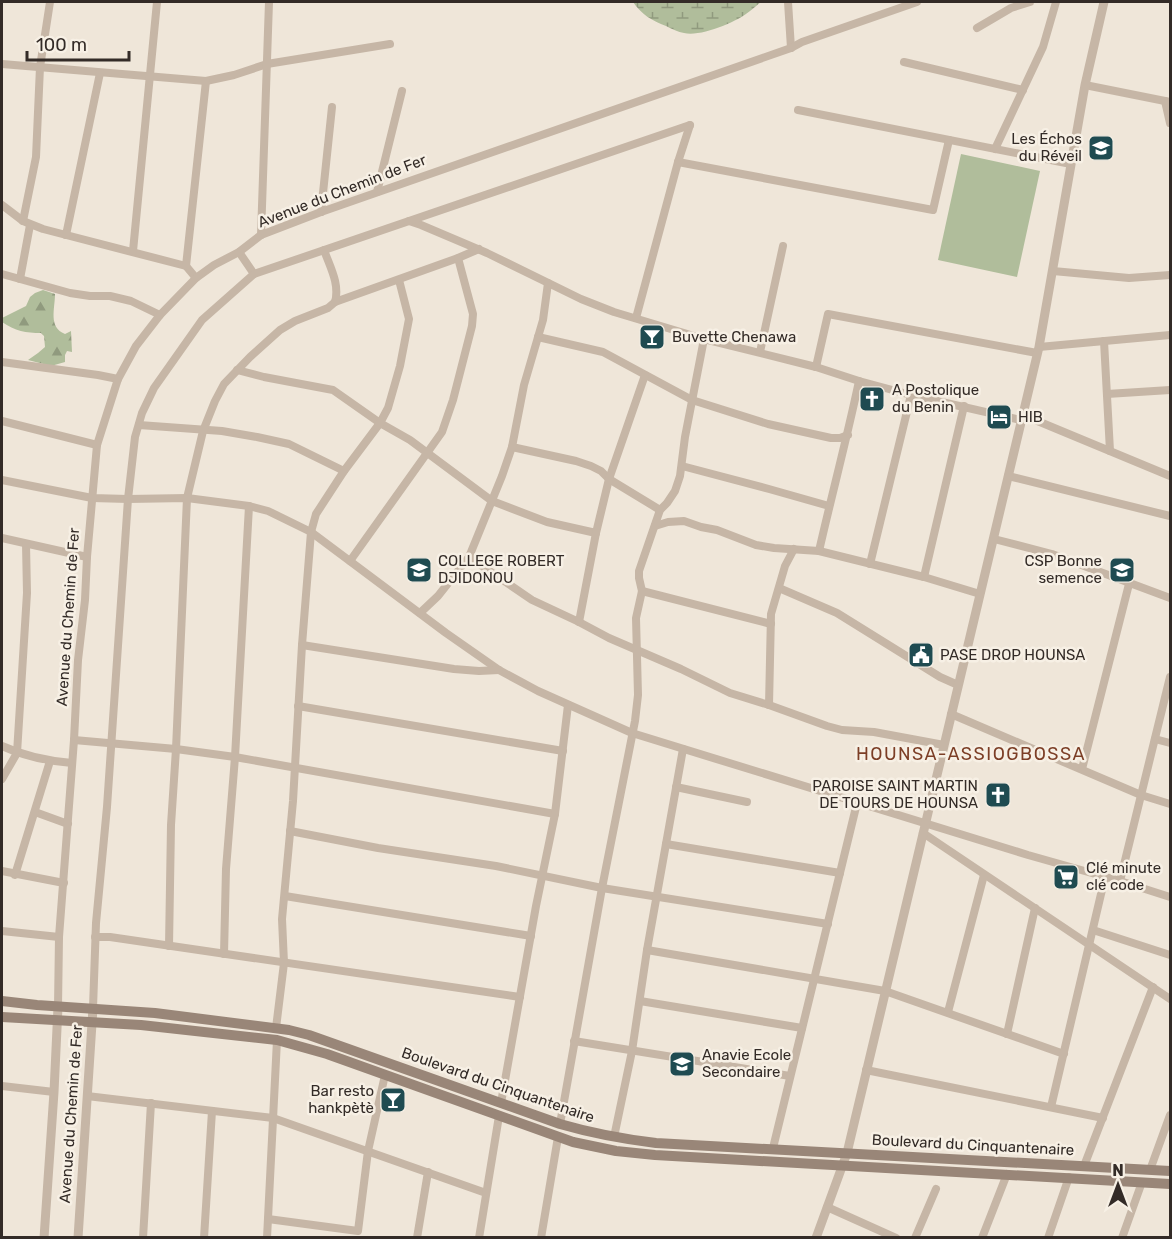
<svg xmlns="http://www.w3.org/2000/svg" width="1172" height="1239" font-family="Rubik,sans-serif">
  <defs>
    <pattern id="forest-firs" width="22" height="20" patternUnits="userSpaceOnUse" patternTransform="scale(1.5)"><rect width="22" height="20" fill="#b0bd9b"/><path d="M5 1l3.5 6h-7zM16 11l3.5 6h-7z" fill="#909a7e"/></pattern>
    <pattern id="wetland-marsh" width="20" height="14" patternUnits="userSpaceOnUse" patternTransform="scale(1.5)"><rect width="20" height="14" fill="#b0bd9b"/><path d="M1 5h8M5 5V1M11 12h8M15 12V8" fill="none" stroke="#909a7e"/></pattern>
  </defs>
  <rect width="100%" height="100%" fill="#efe6d9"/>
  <path fill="url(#forest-firs)" d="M43 290 55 294C55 309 48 327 65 334L71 331 72 352 67 351 65 355V362L51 366 28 360 38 353 45 347 44 336 41 333C26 333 15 331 2 322V318L26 306 30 297 35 293Z"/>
  <path fill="url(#wetland-marsh)" d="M633 2H761C757 5 754 8 750 11 737 22 701 37 684 33 678 32 672 29 666 26 652 21 641 14 633 2Z"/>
  <polygon fill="#b0bd9b" points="961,154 1040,171 1017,277 938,260"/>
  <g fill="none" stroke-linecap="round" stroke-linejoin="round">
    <g stroke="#c6b6a6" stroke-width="8">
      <polyline points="788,2 791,48"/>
      <polyline points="977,28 1011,8 1030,2"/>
      <polyline points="904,62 1023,90"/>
      <polyline points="2,64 206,81 234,75 267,64 390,44"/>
      <polyline points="1085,85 1170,102"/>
      <polyline points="1165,101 1170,123"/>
      <polyline points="798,110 1071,164"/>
      <polyline points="995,149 1043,47 1056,2"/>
      <polyline points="678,162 933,210 949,140"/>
      <polyline points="377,192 402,91"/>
      <polyline points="2,205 23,221 43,229 186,266 196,278"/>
      <polyline points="321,212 332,107"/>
      <polyline points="23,221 36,157 40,67 50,2"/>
      <polyline points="409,221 421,225 487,253 581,299 614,312 704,339 816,367 859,381 911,395 1021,420"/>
      <polyline points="66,235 100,73"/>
      <polyline points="261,235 269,2"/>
      <polyline points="133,251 157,2"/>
      <polyline points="239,252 254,274"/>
      <polyline points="186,266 206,81"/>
      <polyline points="1053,271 1129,278 1170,275"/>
      <polyline points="2,274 70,293 90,296 110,296 131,301 160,315"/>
      <polyline points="20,279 30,225"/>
      <polyline points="335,302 458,258 479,249"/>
      <polyline points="636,318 678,162 690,125"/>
      <polyline points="538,337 603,352 692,400 768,424 831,438 840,438 848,435"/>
      <polyline points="1104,341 1110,451"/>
      <polyline points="1039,347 1170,335"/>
      <polyline points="760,352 783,246"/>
      <polyline points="2,362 98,375 118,379"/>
      <polyline points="816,367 828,314 1037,353"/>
      <polyline points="237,370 264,377 333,390 380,423 410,440 492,501 547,522 596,533"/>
      <polyline points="1107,394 1170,390"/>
      <polyline points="1023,415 1170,476"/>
      <polyline points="2,421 97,445"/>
      <polyline points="139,425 222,431 257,437 289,444 344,471"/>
      <polyline points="512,447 576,461 591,466 601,471 609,479 660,510"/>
      <polyline points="682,466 769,489 829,506"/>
      <polyline points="1008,476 1170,516"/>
      <polyline points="2,480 92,498 128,499 187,498 249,506 268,511 311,532 446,633 499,670 538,691 632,733 1028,855 1120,881 1170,897"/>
      <polyline points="655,526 668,522 684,521 701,527 717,530 756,545 774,548 819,551 924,577 980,594"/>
      <polyline points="2,538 87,557"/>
      <polyline points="994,539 1052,554 1170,598"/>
      <path d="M819 551C832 494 847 438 859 381"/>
      <polyline points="469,557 532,600 579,622 609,638 681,669 730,693 769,705 827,726 842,730 874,732 944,745"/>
      <polyline points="350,561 442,432 453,400 472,326 473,314 458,258"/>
      <polyline points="870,564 911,395"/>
      <polyline points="924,577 964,406"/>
      <polyline points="779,588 837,613 940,677 958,685"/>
      <polyline points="642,591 771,624"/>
      <polyline points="420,613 438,596 469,557 502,476 512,447 524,385 543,320 548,283"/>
      <polyline points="579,622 596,533 609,479 645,375"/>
      <polyline points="302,645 454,669 479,671 499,670"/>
      <polyline points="769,705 771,614 785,566 794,549"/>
      <polyline points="298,706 563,751"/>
      <polyline points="951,714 1141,795 1170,804"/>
      <polyline points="1155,739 1170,743"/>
      <polyline points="74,740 176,749 235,757 555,814"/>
      <path d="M2 746C24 756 47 761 72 763"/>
      <polyline points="1082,769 1129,584"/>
      <polyline points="2,779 17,753 27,593 26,544"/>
      <polyline points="676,787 747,802"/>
      <polyline points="35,812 68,824"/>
      <polyline points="290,831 378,848 496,866 602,888 828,924"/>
      <polyline points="923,833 1170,999"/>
      <polyline points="666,844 840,873"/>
      <polyline points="2,871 64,883"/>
      <polyline points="15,875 50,761"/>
      <polyline points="1120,881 1170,677"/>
      <polyline points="285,896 531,936"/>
      <polyline points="1093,930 1170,955"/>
      <polyline points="2,931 59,937"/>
      <polyline points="95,937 110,937 520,997"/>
      <path d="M169 946 171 825 176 749 187 498 203 431 215 401 224 384 250 357 280 330 295 321 328 308 335 302C340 284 330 267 324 250"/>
      <polyline points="647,950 885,991 1064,1054"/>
      <polyline points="224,954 226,869 235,757 249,506"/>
      <polyline points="640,1001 802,1028"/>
      <polyline points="58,1007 59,937 74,740 78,660 85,600 87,557 97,445 118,379 136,346 160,315 196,278 214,265 239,252 261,235 321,212 791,48 802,42 917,2"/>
      <polyline points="93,1008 96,923 107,807 128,499 135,437 142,413 154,388 202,320 254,274 690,125"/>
      <polyline points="948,1012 984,875"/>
      <polyline points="276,1028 284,963 282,919 293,801 302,645 311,532 316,514 344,471 380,423 388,408 400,366 409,319 399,280"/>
      <polyline points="1007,1034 1035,908"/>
      <polyline points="574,1041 790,1076"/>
      <polyline points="866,1070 1103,1118"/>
      <polyline points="2,1086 54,1092"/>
      <polyline points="87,1096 273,1118 486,1193"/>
      <polyline points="501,1103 536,906 555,814 568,705"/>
      <polyline points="1051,1107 1105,877"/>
      <polyline points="560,1124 602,888 635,721 638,695 636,618 642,591 639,578 639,571 660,510 667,503 675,491 680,476 685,437 704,339"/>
      <polyline points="614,1137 632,1051 647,950 683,749"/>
      <polyline points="773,1148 857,803"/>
      <polyline points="1084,1166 1153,987"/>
      <polyline points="1150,1170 1170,1115"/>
      <polyline points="827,1207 896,1238"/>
      <polyline points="268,1219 358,1231 368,1151 385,1075"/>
      <polyline points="143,1238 151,1103"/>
      <polyline points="204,1238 212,1111"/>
      <polyline points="267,1238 277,1040"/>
      <polyline points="417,1238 428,1172"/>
      <polyline points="479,1238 499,1116"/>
      <polyline points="541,1238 558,1137"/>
      <polyline points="915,1238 936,1189"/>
      <polyline points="982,1238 1007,1174"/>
      <polyline points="1048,1238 1069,1177"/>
      <polyline points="1122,1238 1142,1182"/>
    </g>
    <g stroke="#c6b6a6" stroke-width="9">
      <polyline points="44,1238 54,1092 58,1007"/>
      <polyline points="78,1238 93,1008"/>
      <polyline points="816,1238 847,1153 1039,347 1085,85 1104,2"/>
    </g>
    <g stroke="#998678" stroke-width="10">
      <path d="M2 1001 37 1005 155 1013 289 1030 309 1035 560 1124C591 1133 623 1139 656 1143L1170 1171"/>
      <polyline points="2,1017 141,1025 277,1040 327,1054 573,1142 616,1151 655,1155 1170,1184"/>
    </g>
  </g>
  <defs>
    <g id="school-square" transform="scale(1.35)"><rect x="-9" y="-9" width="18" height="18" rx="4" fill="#1f4b51" stroke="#f7f0e5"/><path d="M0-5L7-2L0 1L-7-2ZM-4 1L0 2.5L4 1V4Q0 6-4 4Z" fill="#fff"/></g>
    <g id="bar-square" transform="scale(1.35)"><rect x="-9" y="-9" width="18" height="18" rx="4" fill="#1f4b51" stroke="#f7f0e5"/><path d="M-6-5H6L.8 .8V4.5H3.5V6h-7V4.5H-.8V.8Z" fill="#fff"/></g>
    <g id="church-square" transform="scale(1.35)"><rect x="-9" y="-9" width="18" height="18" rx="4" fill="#1f4b51" stroke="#f7f0e5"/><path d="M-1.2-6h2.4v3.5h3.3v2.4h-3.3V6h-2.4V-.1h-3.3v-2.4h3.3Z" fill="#fff"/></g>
    <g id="hotel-square" transform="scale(1.35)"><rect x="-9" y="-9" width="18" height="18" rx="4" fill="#1f4b51" stroke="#f7f0e5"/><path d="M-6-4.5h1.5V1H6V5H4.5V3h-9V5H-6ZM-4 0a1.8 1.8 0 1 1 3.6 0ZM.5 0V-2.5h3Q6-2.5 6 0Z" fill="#fff"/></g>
    <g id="civic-square" transform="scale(1.35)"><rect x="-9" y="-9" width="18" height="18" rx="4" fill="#1f4b51" stroke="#f7f0e5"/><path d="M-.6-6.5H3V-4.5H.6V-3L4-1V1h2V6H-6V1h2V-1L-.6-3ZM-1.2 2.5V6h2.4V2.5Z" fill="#fff"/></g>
    <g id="supermarket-square" transform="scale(1.35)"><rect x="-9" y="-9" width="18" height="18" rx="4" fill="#1f4b51" stroke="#f7f0e5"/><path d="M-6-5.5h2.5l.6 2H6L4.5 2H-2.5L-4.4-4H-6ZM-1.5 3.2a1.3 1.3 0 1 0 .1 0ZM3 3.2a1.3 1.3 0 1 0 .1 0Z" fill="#fff"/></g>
  </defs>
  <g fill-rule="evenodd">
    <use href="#school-square" x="1101" y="148"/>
    <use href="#bar-square" x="652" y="337"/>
    <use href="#church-square" x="872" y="399"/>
    <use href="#hotel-square" x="999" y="417"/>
    <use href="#school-square" x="419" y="570"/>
    <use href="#school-square" x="1122" y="570"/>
    <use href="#civic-square" x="921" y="655"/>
    <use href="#church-square" x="998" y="795"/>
    <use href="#supermarket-square" x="1066" y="877"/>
    <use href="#school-square" x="682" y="1064"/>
    <use href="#bar-square" x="393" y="1100"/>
  </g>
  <g text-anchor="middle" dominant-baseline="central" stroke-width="5" stroke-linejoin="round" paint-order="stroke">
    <g font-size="15" fill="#332b27" stroke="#f7f0e5" text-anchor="start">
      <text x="1082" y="139" text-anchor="end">Les Échos<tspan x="1082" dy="17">du Réveil</tspan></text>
      <text x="672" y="337">Buvette Chenawa</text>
      <text x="892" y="390">A Postolique<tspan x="892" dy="17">du Benin</tspan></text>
      <text x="1018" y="417">HIB</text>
      <text x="438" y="561">COLLEGE ROBERT<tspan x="438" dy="17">DJIDONOU</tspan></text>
      <text x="1102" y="561" text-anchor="end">CSP Bonne<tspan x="1102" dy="17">semence</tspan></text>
      <text x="940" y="655">PASE DROP HOUNSA</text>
      <text x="978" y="786" text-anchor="end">PAROISE SAINT MARTIN<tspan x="978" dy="17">DE TOURS DE HOUNSA</tspan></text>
      <text x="1086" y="868">Clé minute<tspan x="1086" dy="17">clé code</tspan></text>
      <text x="702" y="1055">Anavie Ecole<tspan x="702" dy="17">Secondaire</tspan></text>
      <text x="374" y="1091" text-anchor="end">Bar resto<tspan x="374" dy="17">hankpètè</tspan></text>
    </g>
    <g font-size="15" fill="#332b27" stroke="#f7f0e5">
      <text transform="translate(342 191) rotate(-21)">Avenue du Chemin de Fer</text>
      <text transform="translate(68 617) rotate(-86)">Avenue du Chemin de Fer</text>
      <text transform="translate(498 1085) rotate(19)">Boulevard du Cinquantenaire</text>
      <text transform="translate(71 1114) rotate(-86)">Avenue du Chemin de Fer</text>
      <text transform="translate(973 1145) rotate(3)">Boulevard du Cinquantenaire</text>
    </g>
    <g font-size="18" letter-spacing="1.5" fill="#7c3e26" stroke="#f7f0e5">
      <text x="971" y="754">HOUNSA-ASSIOGBOSSA</text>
    </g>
  </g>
  <rect width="1172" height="1239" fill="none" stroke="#332b27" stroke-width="6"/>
  <g transform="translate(1118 1185)" stroke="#f7f0e5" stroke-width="4.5" paint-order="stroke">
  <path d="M0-4.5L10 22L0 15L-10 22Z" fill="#332b27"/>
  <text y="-9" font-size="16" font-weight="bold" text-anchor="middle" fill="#332b27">N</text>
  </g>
  <path d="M27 51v9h102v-9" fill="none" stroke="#332b27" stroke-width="3"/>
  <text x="36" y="51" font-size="18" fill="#332b27" stroke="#f7f0e5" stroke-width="4.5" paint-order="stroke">100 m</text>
</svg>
